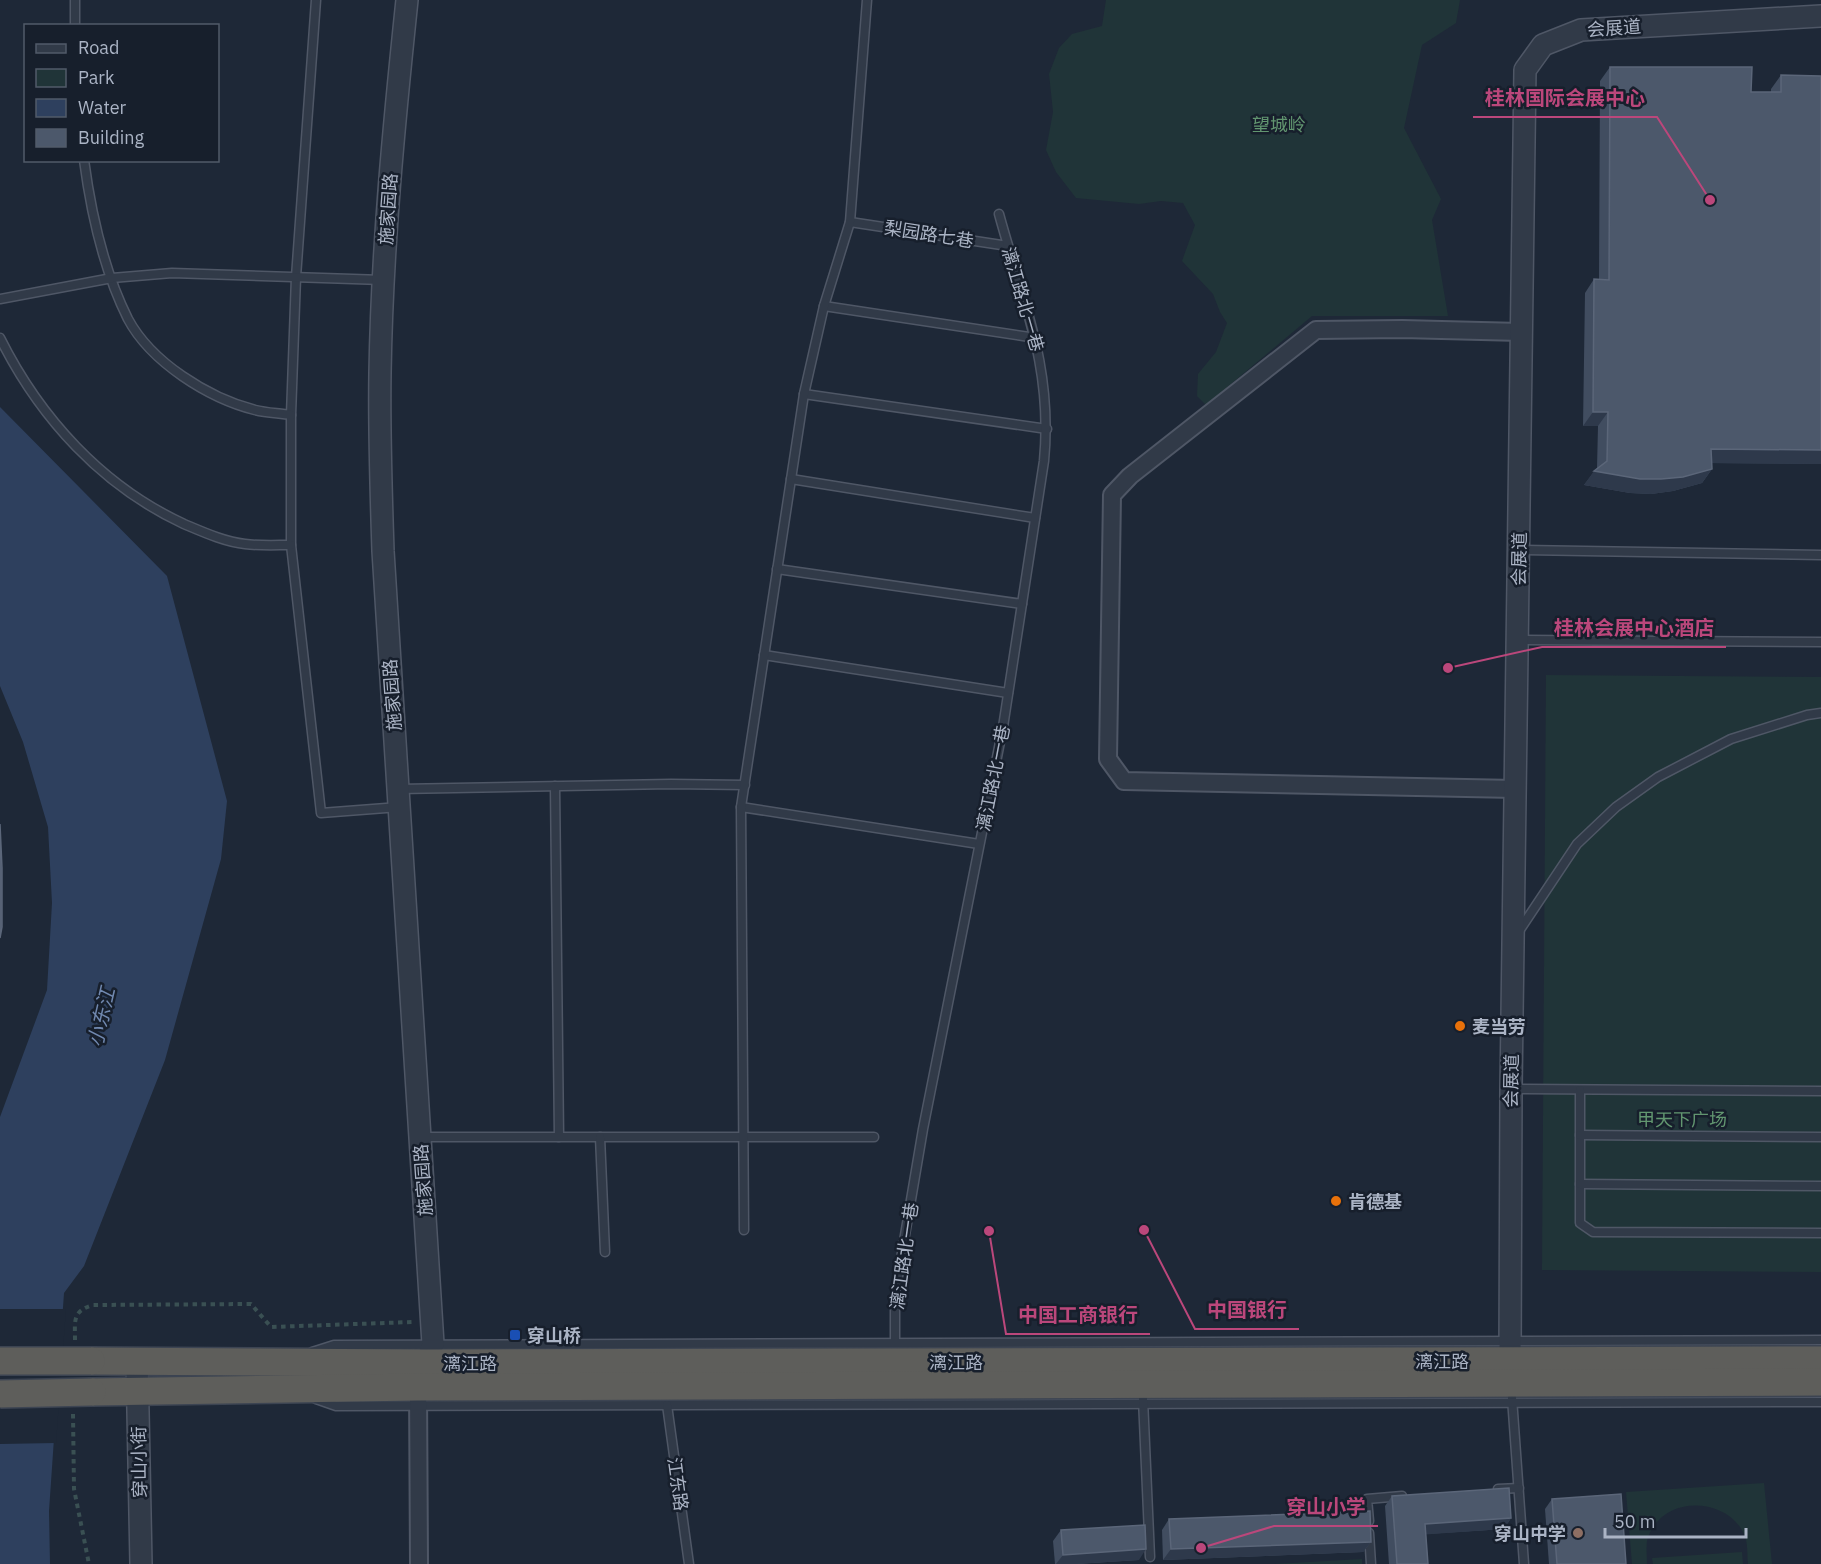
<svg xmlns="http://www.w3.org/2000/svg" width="1821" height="1564" font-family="'IBM Plex Sans','Noto Sans SC',sans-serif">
  <rect width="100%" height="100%" fill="#1e2837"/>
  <g fill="#203438">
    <polygon points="1106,0 1460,0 1456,23 1422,45 1404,128 1441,199 1432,220 1448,316 1312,316 1206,405 1197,396 1198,374 1216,352 1227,323 1220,312 1213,294 1182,261 1195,225 1183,203 1161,201 1139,204 1076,198 1056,172 1046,150 1053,112 1049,74 1059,48 1072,34 1102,26"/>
    <polygon points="1546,675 1821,677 1821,1272 1542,1270"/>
    <path d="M1764 1483 1772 1564H1748C1747 1555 1748 1545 1745 1536 1728 1495 1659 1494 1647 1541 1646 1548 1647 1557 1647 1564H1632L1626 1492Z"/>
    <polygon points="1742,1552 1743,1564 1653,1564 1652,1558"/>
    <polygon points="1362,1559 1362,1564 1274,1564"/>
  </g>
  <polygon fill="#2e405e" points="0,407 167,576 227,801 221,859 165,1060 84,1266 64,1293 49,1511 50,1564 0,1564 0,1117 47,990 52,903 48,827 23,742 0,686"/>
  <polygon fill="#1e2837" points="0,1309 66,1309 56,1443 0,1444"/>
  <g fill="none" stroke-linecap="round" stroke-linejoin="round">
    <g stroke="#4f5766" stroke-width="11">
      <g id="service">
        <polyline points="75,0 75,26"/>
        <polyline points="316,0 296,277 291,415 291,545 321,813 399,807"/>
        <path d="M84 160C91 213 104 271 128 319 151 362 208 398 255 410 267 413 279 413 291 415"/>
        <polyline points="850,222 1008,246"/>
        <polyline points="0,299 112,278 172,273 383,280"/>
        <polyline points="824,306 1036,338"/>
        <path d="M0 338C40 418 102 486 184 524 203 532 225 542 245 544 260 546 276 545 291 545"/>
        <polyline points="804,394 1047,429"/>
        <polyline points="791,479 1035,518"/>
        <polyline points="1520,550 1821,555"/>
        <polyline points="777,569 1022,604"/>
        <polyline points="1518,640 1821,642"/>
        <polyline points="764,655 1008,693"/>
        <polyline points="555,786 559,1137"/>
        <polyline points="399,789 671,784 745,785"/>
        <polyline points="741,807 979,844"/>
        <polyline points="1519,931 1577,844 1616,807 1658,777 1731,739 1807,715 1821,713"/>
        <polyline points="1512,1089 1821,1091"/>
        <polyline points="1580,1090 1580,1223 1593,1232 1821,1233"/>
        <polyline points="1580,1135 1821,1137"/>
        <polyline points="420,1137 874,1137"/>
        <polyline points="600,1137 605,1252"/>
        <polyline points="1580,1184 1821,1186"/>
        <polyline points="744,1230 741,807 804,394 824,306 850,222 867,0"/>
        <path d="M895 1343V1294L923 1129 1003 727 1044 461C1053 367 1023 302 999 214"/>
        <polyline points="312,1352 334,1345 1821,1340"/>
        <polyline points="1512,1398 1524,1564"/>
        <polyline points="316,1399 336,1406 1821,1402"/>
        <polyline points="1143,1399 1150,1557"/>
        <polyline points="667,1405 689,1564"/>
        <polyline points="1498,1489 1519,1488"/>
        <polyline points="1369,1521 1367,1499 1402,1496"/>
        <polyline points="1369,1533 1371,1564"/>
      </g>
    </g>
    <g stroke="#4f5766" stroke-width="20">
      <g id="minor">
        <polyline points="1515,789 1124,781 1108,759 1112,495 1130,476 1316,330 1402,329 1521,332"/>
        <polyline points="418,1387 419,1564"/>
      </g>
    </g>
    <g stroke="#4f5766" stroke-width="24">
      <g id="tertiary">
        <path d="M407 0C394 124 382 248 380 373 379 432 381 491 383 551L433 1344 422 1375"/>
        <polyline points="137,1361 141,1564"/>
        <polyline points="1510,1361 1511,1089 1525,70 1543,45 1581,30 1821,16"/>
      </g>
    </g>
    <g stroke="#3c4452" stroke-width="30">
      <g id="trunk">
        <polyline points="91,1361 427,1363 1821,1360"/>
        <polyline points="92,1392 418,1387 1821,1382"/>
      </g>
    </g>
    <g stroke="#3a5053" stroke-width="4" stroke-dasharray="4.5 4.5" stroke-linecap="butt">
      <path d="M75 1340C75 1321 72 1311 93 1305L251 1304 271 1327 413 1322"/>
      <polyline points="73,1414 74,1489 89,1564"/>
    </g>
    <use href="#service" stroke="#313a48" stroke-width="8"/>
    <use href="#minor" stroke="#313a48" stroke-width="16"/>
    <use href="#tertiary" stroke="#313a48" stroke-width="21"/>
    <use href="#trunk" stroke="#5e5e5b" stroke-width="27"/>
    <g stroke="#3c4452" stroke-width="30" stroke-linecap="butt">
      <g id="trunk-bridge">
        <polyline points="0,1361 91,1361"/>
        <polyline points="0,1394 92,1392"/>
      </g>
    </g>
    <use href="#trunk-bridge" stroke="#5e5e5b" stroke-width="27"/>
  </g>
  <g fill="#414d60">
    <polygon points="1610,67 1751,92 1771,92 1771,89 1781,75 1821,464 1712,463 1712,469 1702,483 1673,491 1651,494 1630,493 1584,485 1597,468 1598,426 1583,426 1585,293 1594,279 1599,279 1600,81"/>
    <polygon points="1392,1496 1511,1518 1504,1529 1426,1534 1428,1564 1389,1564 1385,1506"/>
    <polygon points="1552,1499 1626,1564 1549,1564 1545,1509"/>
    <polygon points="1169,1519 1371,1542 1363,1552 1163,1560 1162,1530"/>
    <polygon points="1061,1530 1139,1560 1076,1564 1055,1564 1053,1541"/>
  </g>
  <g fill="#2e394b">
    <polygon points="1593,412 1608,412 1598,426 1583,426"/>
    <polygon points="1711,449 1821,450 1821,464 1701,463"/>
    <polygon points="1712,469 1702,483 1673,491 1651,494 1630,493 1584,485 1594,471"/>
    <polygon points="1511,1518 1504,1529 1418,1535 1425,1524"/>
    <polygon points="1371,1542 1363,1552 1163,1560 1171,1549"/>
    <polygon points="1146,1549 1139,1560 1076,1564 1056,1564 1063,1555"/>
  </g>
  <g fill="#4c586b" stroke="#5b6679" stroke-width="1.5">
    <polygon points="1610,67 1752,67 1751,92 1781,92 1781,75 1821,76 1821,450 1711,449 1712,469 1683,477 1661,479 1640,479 1594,471 1607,461 1608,412 1593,412 1594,279 1609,280"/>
    <polygon points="0,824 2,868 2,927 0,938"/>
    <polygon points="1509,1488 1511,1518 1425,1524 1428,1564 1397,1564 1392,1496"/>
    <polygon points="1621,1494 1626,1564 1557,1564 1552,1499"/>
    <polygon points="1370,1511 1371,1542 1171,1549 1169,1519"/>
    <polygon points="1145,1525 1146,1549 1063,1555 1061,1530"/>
  </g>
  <g fill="#e8710a" stroke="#171f2c" stroke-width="2">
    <circle cx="1460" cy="1026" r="6"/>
    <circle cx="1336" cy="1201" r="6"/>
  </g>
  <rect fill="#1a4fb4" stroke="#171f2c" stroke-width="2" x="509" y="1329" width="12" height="12" rx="3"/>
  <circle fill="#8d6e63" stroke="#171f2c" stroke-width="2" cx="1578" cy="1533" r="6"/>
  <g text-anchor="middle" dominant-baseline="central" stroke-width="5" stroke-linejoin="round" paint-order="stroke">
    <g font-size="18" fill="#abb4c5" stroke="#171f2c">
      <text transform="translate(1614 28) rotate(-4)">会展道</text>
      <text transform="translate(388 209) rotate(-86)">施家园路</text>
      <text transform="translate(929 234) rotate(9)">梨园路七巷</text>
      <text transform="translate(1023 299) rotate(74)">漓江路北一巷</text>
      <text transform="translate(1519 559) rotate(-89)">会展道</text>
      <text transform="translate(392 695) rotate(-94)">施家园路</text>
      <text transform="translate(993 778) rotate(-79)">漓江路北一巷</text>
      <text transform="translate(1511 1081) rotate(-89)">会展道</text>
      <text transform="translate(423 1180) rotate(-94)">施家园路</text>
      <text transform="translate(904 1256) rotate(-82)">漓江路北一巷</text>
      <text x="1442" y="1361">漓江路</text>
      <text x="956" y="1362">漓江路</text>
      <text x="470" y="1363">漓江路</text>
      <text transform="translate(139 1462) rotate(-91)">穿山小街</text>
      <text transform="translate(678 1484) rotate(82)">江东路</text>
    </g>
    <g font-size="18" fill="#629670" stroke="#171f2c">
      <text x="1279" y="124">望城岭</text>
      <text x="1682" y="1119">甲天下广场</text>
    </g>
    <g font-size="18" font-weight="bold" fill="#abb4c5" stroke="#171f2c" text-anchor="start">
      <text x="1472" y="1026">麦当劳</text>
      <text x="1348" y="1201">肯德基</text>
      <text x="527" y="1335">穿山桥</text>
      <text x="1566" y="1533" text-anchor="end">穿山中学</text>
    </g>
    <g font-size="20" font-style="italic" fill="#7189b0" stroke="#171f2c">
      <text transform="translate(101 1017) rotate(-77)">小东江</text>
    </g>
  </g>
  <path fill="none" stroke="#bb477b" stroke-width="2" d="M1710 200L1657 117H1473M1448 668L1542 647H1726M1144 1230L1195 1329H1299M989 1231L1006 1334H1150M1201 1548L1274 1526H1378"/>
  <g fill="#bb477b" stroke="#171f2c" stroke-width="2">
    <circle cx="1710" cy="200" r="6"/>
    <circle cx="1448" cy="668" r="6"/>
    <circle cx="1144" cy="1230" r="6"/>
    <circle cx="989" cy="1231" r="6"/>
    <circle cx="1201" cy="1548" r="6"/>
  </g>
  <g font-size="20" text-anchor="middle" font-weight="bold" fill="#bb477b" stroke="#171f2c" stroke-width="5" stroke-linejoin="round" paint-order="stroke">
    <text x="1565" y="105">桂林国际会展中心</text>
    <text x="1634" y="635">桂林会展中心酒店</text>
    <text x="1247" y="1317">中国银行</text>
    <text x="1078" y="1322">中国工商银行</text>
    <text x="1326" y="1514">穿山小学</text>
  </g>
  <rect x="24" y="24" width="195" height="138" fill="#171f2c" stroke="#525b69" stroke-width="1.5"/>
  <rect x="36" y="44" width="30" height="9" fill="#313a48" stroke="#525b69" stroke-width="1.5"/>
  <text x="78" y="54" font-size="18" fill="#abb4c5">Road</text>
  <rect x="36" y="69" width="30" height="18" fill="#203438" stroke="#525b69" stroke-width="1.5"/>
  <text x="78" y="84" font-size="18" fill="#abb4c5">Park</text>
  <rect x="36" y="99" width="30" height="18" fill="#2e405e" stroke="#525b69" stroke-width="1.5"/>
  <text x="78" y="114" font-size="18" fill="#abb4c5">Water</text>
  <rect x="36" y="129" width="30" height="18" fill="#4c586b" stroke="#525b69" stroke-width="1.5"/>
  <text x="78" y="144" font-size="18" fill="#abb4c5">Building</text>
  <path d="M1605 1528v9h141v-9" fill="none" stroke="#abb4c5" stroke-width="3"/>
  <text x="1614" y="1528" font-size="18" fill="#abb4c5" stroke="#171f2c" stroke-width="4.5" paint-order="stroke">50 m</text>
</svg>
